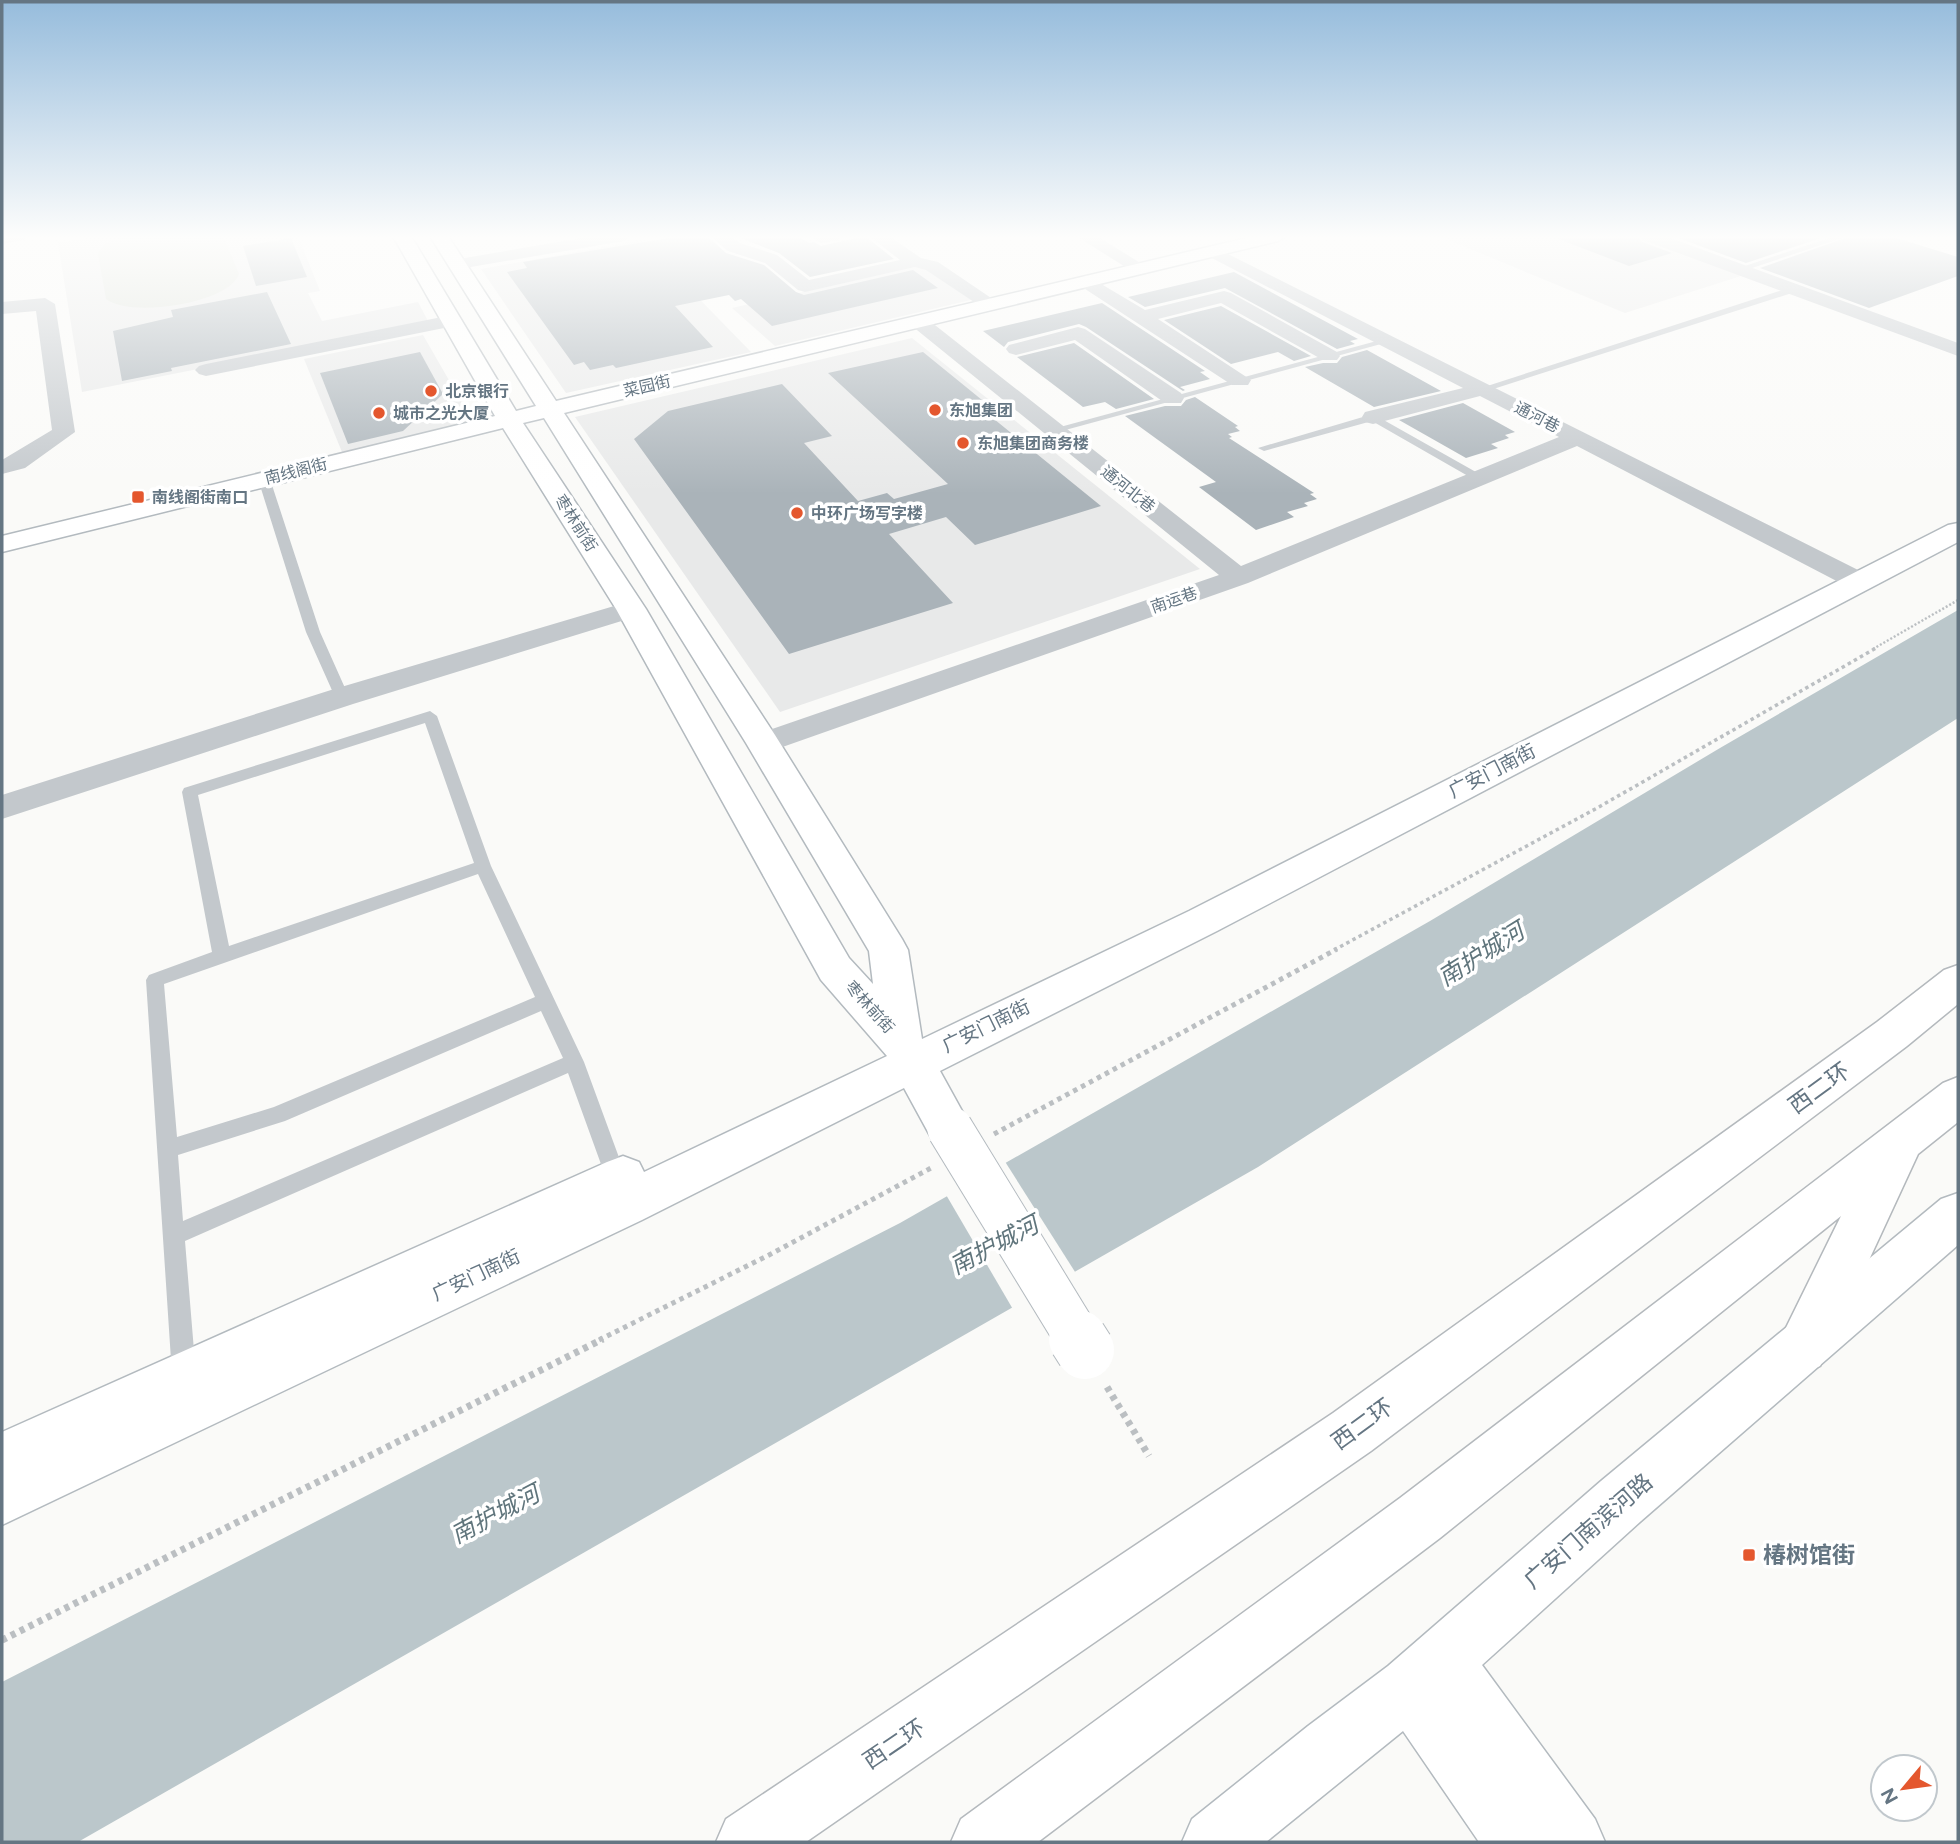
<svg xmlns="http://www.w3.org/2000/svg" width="1960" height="1844" font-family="Figtree,'Noto Sans SC',sans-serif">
  <rect width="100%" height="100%" fill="#fafaf8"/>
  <g fill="#e8e9e9">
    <polygon points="100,236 298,236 320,291 308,293 322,321 418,302 429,323 82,392 58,243"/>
    <polygon points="1439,236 1638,236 1744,275 1625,313"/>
    <polygon points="642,240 751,352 566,393 481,269"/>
    <polygon points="924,265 975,299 775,346 732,308"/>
    <polygon points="423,335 473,422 342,452 304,359"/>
    <polygon points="912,338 1200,569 780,712 575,417"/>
  </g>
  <path fill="#dadfd7" d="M125 236H223L239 274C229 304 129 318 106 299L98 254 104 244Z"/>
  <polygon fill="#bbc7cb" points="1958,610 1958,718 1258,1167 78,1842 2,1842 2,1682 900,1223 1430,921 1720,748"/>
  <polygon fill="#fafaf8" points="1004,1160 1077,1275 1014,1311 945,1193"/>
  <g fill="#aab3b9">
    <polygon points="681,236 707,236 726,253 764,265 796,292 804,295 913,270 938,288 772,326 741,299 735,301 729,295 675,306 713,347 616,368 613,365 590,370 584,362 574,365 507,272 527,268 523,262"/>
    <polygon points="735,236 798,236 809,243 814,242 821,246 865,236 894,259 810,277 779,253"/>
    <polygon points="1556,236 1637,236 1642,242 1672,253 1629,266 1556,238"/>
    <polygon points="1673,236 1827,236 1746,263"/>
    <polygon points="1851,236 1890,236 1958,257 1958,276 1869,308 1760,268"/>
    <polygon points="291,238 307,277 256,286 243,246"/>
    <polygon points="1234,272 1358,339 1350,341 1355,344 1337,349 1225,288 1145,307 1128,297"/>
    <polygon points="267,292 291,344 171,368 172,371 122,381 113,331 173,317 171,310"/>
    <polygon points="1102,303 1205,371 1200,372 1210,379 1180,387 1185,390 1183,391 1086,327 1079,324 1008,342 1004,347 983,331"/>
    <polygon points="1221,306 1311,356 1294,361 1278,352 1231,364 1164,320"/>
    <polygon points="1074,343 1154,399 1116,409 1105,402 1083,407 1017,357"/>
    <polygon points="1367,350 1414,376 1441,391 1374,407 1305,367 1323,363 1337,363 1342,357"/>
    <polygon points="420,352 443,394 403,431 348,444 320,373"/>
    <polygon points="923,352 982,400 973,402 1101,506 975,545 946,517 889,534 953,603 789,654 634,439 668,411 782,384 832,436 804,443 858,501 887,493 894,499 948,484 828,373"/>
    <polygon points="1195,397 1238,426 1235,427 1240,431 1228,434 1232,437 1229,438 1314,493 1310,494 1317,499 1304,503 1308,506 1287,512 1294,517 1256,530 1199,487 1216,482 1125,416 1165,406 1181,406 1186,400"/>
    <polygon points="1463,403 1515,432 1505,435 1509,438 1491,444 1498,448 1466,458 1399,420"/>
  </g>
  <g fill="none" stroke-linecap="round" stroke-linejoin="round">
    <g stroke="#b3babf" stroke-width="3">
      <g id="secondary">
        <path d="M393 236H411L516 411 536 406 430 236H448L556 401 1255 236H1287L1278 241 564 413 775 735 902 939 908 950 922 1039 1189 911 1948 525 1958 523V542L1217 931 940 1071 972 1129 966 1143 950 1149 934 1143 904 1088 642 1220 2 1525V1432L607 1162 623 1156 639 1162 644 1172 887 1056 821 980 616 609 503 428 2 552V536L495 416ZM544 418 746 743 869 951 873 984 849 958 646 609 523 423Z"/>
        <polygon points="1958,1193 1958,1245 1641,1521 1482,1665 1595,1819 1605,1842 1479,1842 1403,1731 1266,1842 1182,1842 1192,1819 1308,1726 1388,1666 1601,1481 1941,1199"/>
      </g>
    </g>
    <g stroke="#b4b9bd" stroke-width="3">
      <g id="highway">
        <polygon points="1958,965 1958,1004 1907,1046 1371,1451 806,1842 716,1842 726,1819 1333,1413 1877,1022 1944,970"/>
        <polygon points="1958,1077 1958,1122 1918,1154 1820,1366 1802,1374 1784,1366 1776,1348 1841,1216 1440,1538 1038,1842 951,1842 961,1819 1400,1498 1943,1083"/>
      </g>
    </g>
    <polyline stroke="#bbbfc2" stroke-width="2.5" stroke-dasharray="2 2" stroke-linecap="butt" points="1873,649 1958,600"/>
    <polyline stroke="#bbbfc2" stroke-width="3.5" stroke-dasharray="3.5 3.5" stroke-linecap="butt" points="1334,950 1599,807 1876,648"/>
    <g stroke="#bbbfc2" stroke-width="5" stroke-dasharray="4.5 4.5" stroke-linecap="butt">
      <polyline points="994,1134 1337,949"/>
      <polyline points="599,1340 769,1255 931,1168"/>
    </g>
    <g stroke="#bbbfc2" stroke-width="7" stroke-dasharray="5 5" stroke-linecap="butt">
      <polyline points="1107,1387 1149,1456"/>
      <polyline points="2,1640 603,1339"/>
    </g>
    <g fill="#c3c8cc" fill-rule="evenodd">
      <polygon points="1835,236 1848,236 1743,271 1736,269"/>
      <polygon points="1795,286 1799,289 1798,291 1487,391 1478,389"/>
      <polygon points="1384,339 1392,341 1058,432 1049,430"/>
      <polygon points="1373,414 1483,476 1485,478 1475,480 1372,421 1264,451 1258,448"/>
      <polygon points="260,477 270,479 320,632 349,697 347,700 342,702 335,697 306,632 258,479"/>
      <path d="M430 711 437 716 491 866 584 1062 628 1182 624 1189 617 1192 610 1189 568 1073 185 1241 196 1375 192 1383 184 1387 176 1383 172 1375 146 980 149 975 212 952 182 792 184 788ZM425 723 474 863 229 946 198 795ZM478 874 535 997 274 1107 177 1137 164 984ZM541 1011 563 1058 183 1221 178 1155 285 1121Z"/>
    </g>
    <g fill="#c3c8cc" fill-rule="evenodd">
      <polygon points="2,236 27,236 24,240 2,244"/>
      <polygon points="593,236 633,236 624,241 459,269 450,264 459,259"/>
      <polygon points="710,236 730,236 740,243 777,255 809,280 900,260 869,236 889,236 921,258 938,262 1000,304 997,308 983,308 926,270 915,267 805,292 798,290 765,263 728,251"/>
      <polygon points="809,236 842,236 839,240 821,243"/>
      <polygon points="1076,236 1097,236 1150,269 1147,273 1135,273"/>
      <polygon points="1640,236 1665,236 1958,343 1958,356 1643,240"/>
      <polygon points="1214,247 1870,576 1874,582 1870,588 1860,590 1850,588 1577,446 1248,583 774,750 763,753 752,750 747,743 752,736 1219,575 912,326 909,322 912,318 926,318 1241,566 1559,437 1480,396 1373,424 1365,422 1362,417 1365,412 1463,388 1208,256 1205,252 1208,248"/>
      <polygon points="1086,275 1145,310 1224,291 1231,293 1337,352 1340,356 1337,360 1323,360 1221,303 1158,319 1251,380 1248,385 1232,385 1079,285 1077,281"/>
      <polygon points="45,298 55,304 75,432 25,468 2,474 2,460 52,430 36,311 2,314 2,302"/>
      <polygon points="452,315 459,317 462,321 459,325 206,376 199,374 195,370 199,366 206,364"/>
      <polygon points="1078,327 1085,329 1181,393 1184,398 1181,403 1165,403 1075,340 1016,355 1009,353 1006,349 1009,345"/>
      <polygon points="631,601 641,603 645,609 641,615 353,704 2,819 2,795 331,690"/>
    </g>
    <use href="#secondary" fill="#fff" fill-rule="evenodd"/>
    <use href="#highway" fill="#fff" fill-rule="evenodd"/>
    <g stroke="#b3babf" stroke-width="47" stroke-linecap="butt">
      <polyline id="secondary-bridge-far1" points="950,1129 1079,1340"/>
    </g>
    <g stroke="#b3babf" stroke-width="60" stroke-linecap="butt">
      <polyline id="secondary-bridge" points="1078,1339 1085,1350"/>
    </g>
    <use href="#secondary-bridge-far1" stroke="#fff" stroke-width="45"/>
    <use href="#secondary-bridge" stroke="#fff" stroke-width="58"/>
  </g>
  <linearGradient id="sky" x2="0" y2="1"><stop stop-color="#96bcdc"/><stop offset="0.48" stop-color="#fdfdfc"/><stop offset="1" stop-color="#fdfdfc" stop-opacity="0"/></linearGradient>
  <rect width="1960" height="494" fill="url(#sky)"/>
  <g fill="#e4572e" stroke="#fff" stroke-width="2.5">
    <circle cx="431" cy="391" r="7"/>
    <circle cx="935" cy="410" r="7"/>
    <circle cx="379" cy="413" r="7"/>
    <circle cx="963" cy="443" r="7"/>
    <rect x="131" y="490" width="14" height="14" rx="3.5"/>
    <circle cx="797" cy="513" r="7"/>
    <rect x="1742" y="1548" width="14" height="14" rx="3.5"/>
  </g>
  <g text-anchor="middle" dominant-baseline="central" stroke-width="7" stroke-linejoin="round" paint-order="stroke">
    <g font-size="16" fill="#657683" stroke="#fff">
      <text transform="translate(647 386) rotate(-13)">菜园街</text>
      <text transform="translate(1537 417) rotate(27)">通河巷</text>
      <text transform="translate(296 471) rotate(-14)">南线阁街</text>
      <text transform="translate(1128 489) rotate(39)">通河北巷</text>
      <text transform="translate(576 523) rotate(57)">枣林前街</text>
      <text transform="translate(1174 600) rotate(-19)">南运巷</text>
      <text transform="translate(870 1007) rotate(48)">枣林前街</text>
    </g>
    <g font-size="16" font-weight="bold" fill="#657683" stroke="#fff" text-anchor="start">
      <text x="445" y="391">北京银行</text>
      <text x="949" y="410">东旭集团</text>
      <text x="393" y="413">城市之光大厦</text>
      <text x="977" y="443">东旭集团商务楼</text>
      <text x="152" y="497">南线阁街南口</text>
      <text x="811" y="513">中环广场写字楼</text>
    </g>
    <g font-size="19" fill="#657683" stroke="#fff">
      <text transform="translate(1492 771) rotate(-27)">广安门南街</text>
      <text transform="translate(986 1026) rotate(-26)">广安门南街</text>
      <text transform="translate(476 1275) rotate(-25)">广安门南街</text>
    </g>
    <g font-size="23" fill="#657683" stroke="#fff">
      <text transform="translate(1819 1088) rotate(-36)">西二环</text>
      <text transform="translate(1362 1424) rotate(-36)">西二环</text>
      <text transform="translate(1588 1531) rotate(-41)">广安门南滨河路</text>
      <text transform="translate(894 1744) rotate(-34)">西二环</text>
    </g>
    <g font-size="23" font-weight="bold" fill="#657683" stroke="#fff" text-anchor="start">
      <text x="1763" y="1555">椿树馆街</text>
    </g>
    <g font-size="24" font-style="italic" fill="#60757c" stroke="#fff">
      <text transform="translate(1481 954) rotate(-32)">南护城河</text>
      <text transform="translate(994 1245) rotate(-28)">南护城河</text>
      <text transform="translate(495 1514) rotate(-28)">南护城河</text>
    </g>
  </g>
  <rect width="1960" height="1844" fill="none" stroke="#657683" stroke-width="7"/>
  <g transform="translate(1904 1788) rotate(241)"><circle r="33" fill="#ffffff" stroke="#c1c8cd" stroke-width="2"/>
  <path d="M0-5L12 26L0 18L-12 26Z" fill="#e4572e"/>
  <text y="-10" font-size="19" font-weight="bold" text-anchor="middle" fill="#657683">N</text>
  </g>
</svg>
